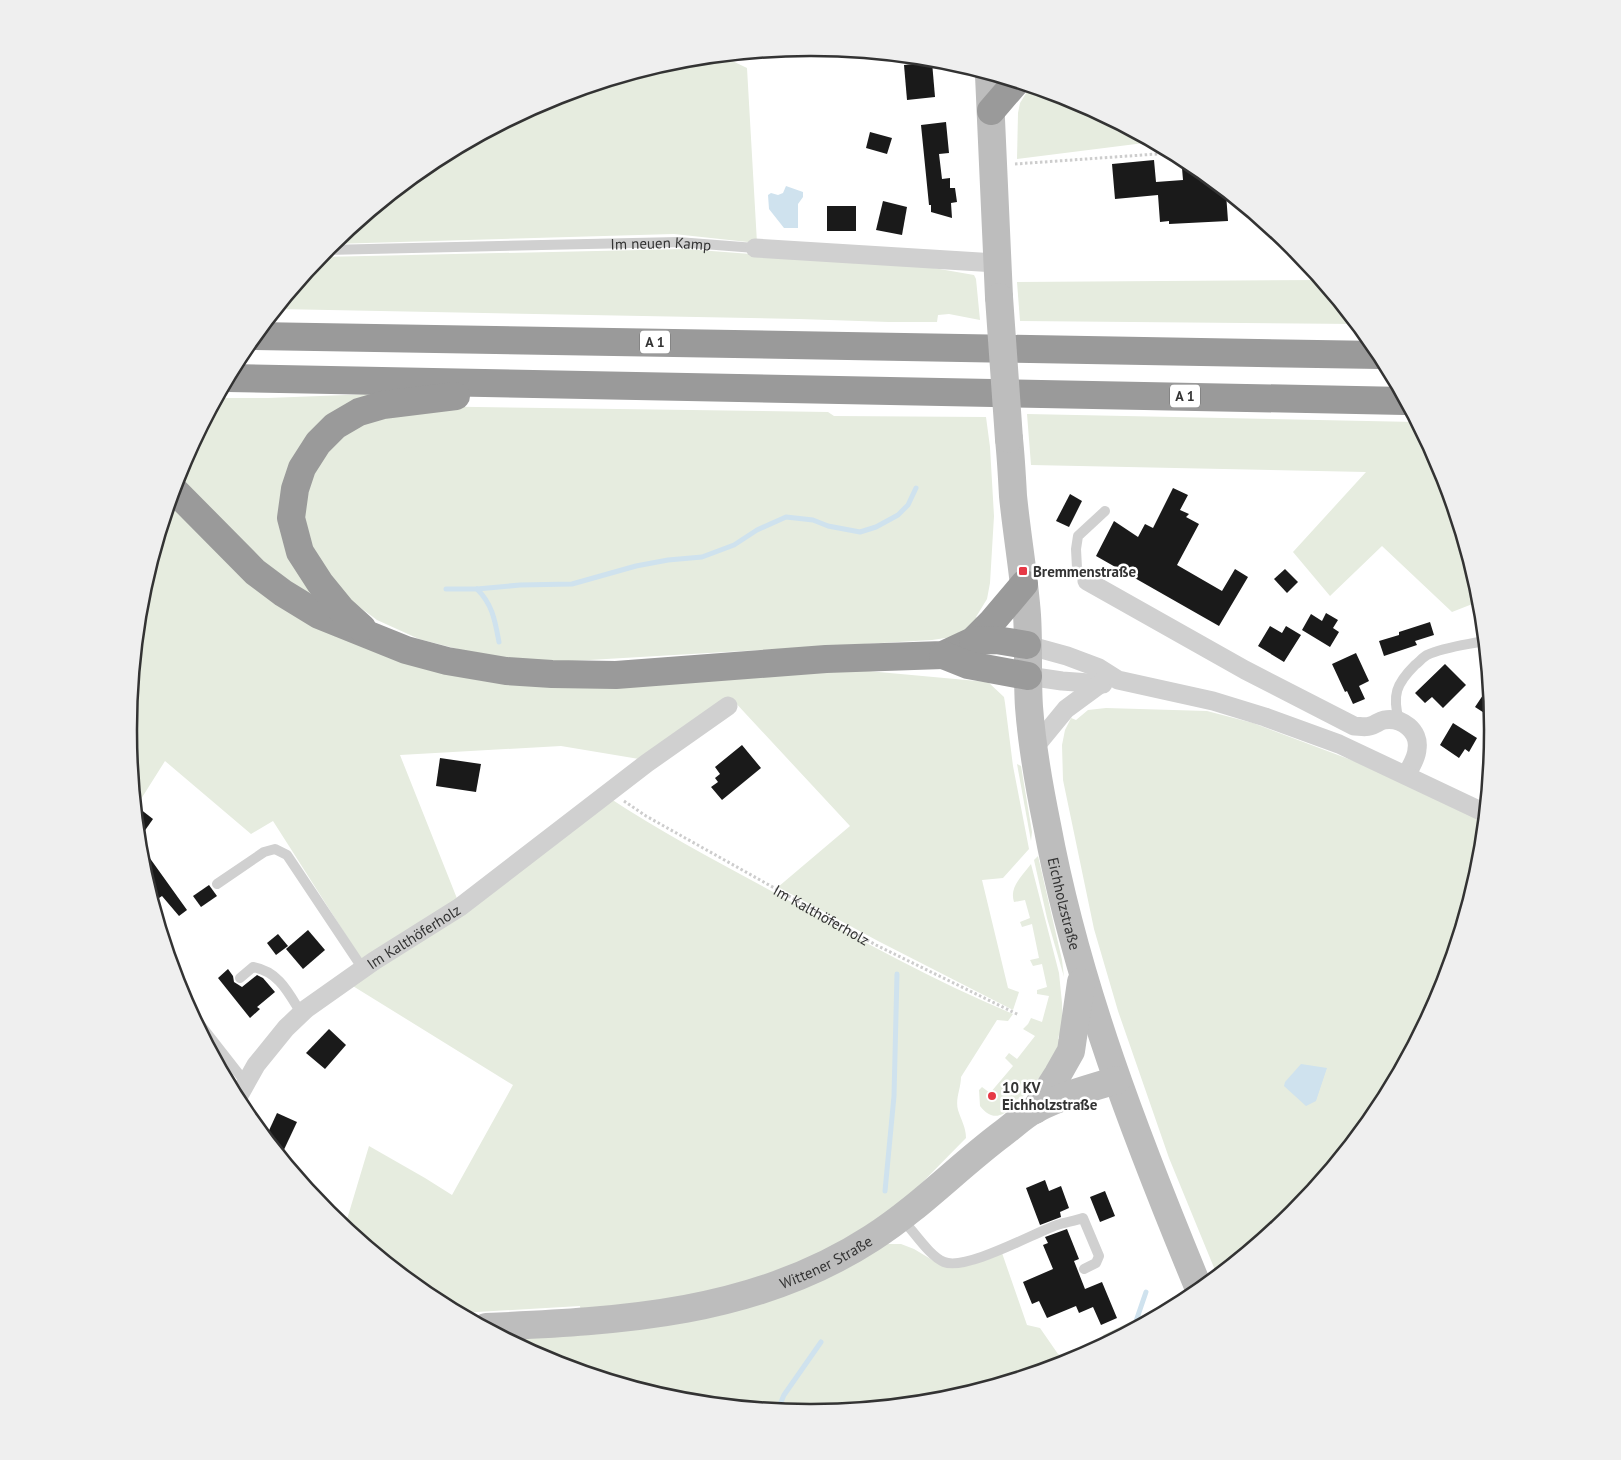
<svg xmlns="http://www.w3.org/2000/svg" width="1621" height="1460" font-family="'PT Sans',sans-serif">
  <rect width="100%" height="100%" fill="#fff"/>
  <g fill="#e6ecdf">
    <polygon points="722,56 747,68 757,243 674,234 332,244 432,162 550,99 678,61"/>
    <polygon points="1030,87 1072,100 1152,142 1017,159 1018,113 1020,103"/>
    <polygon points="685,249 844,261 922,266 974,275 976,279 980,320 949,314 938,315 937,322 889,322 799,319 277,309 320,257"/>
    <polygon points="1320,280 1356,324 1020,321 1017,282"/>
    <polygon points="372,394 286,486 339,617 261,561 177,479 180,469 218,398 268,398"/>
    <polygon points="411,406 828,412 834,416 986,417 990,447 994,516 990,583 987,599 976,617 980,621 959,636 932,640 555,662 481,655 419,639 377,620 346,597 317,566 302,509 316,458 357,420"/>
    <polygon points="1027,414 1416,422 1441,469 1480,601 1452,612 1382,546 1330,596 1293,552 1366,472 1031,465"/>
    <polygon points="171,497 257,579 447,669 846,669 988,682 1004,697 1005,703 1013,766 1029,849 1003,878 982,880 1008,988 1019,992 1013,1010 878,941 778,887 850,826 732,699 645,760 561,746 400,755 458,901 363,962 273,821 251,834 165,761 136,807 128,730 141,597"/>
    <polygon points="1106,708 1207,711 1253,723 1378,770 1484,820 1480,863 1441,991 1378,1109 1293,1213 1217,1275 1169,1158 1118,1011 1094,929 1063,780 1062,745 1065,730 1071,718 1076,720 1088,710"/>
    <polygon points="1017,764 1021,766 1032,832 1031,841"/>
    <path d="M608 797C665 835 726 866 786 899 860 940 935 981 1013 1014L1008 1021 997 1020 961 1077C961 1088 955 1099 958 1110 961 1120 966 1127 966 1138L909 1196 861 1233 803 1266 685 1301 581 1314 580 1306 460 1313 431 1297 345 1226 369 1146 425 1178 452 1195 513 1085 348 983Z"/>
    <polygon points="1038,856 1062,960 1064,977 1047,918 1034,860"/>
    <path d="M1031 864 1059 973 1062 1003 1063 1034 1059 1035 1058 1039 1061 1040 1051 1064 1015 1106C1001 1117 992 1121 980 1106L979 1090 982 1087 990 1093 1013 1066 1005 1058 1009 1053 1017 1059 1035 1036 1023 1029 1028 1024 1031 1018 1042 1022 1049 996 1037 994V990L1047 987 1042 964 1033 966 1030 960 1039 958 1032 924 1022 927 1020 922 1030 918 1025 900 1014 902C1009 887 1022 876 1031 864Z"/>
    <polygon points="887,1244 901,1244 914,1249 944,1267 956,1267 1002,1253 1027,1325 1040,1328 1058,1354 1072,1360 943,1399 810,1412 677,1399 549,1360 501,1335 593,1329"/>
    <polygon points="1182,1297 1184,1301 1100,1346 1103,1335"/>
  </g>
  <g fill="#cfe2ee">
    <polygon points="786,186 803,192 803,197 798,204 798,228 784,228 769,209 768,195 771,193 778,195 783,193"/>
    <polygon points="1301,1064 1327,1068 1316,1101 1306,1106 1284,1086 1285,1082"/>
  </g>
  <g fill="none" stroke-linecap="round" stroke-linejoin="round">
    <g stroke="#cfe2ee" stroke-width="5">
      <polyline points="147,579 153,574"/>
      <polyline points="446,589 477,589 520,585 572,584 636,566 668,560 702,557 734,545 757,530 786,517 813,520 828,526 860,532 876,527 898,515 908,505 916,488"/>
      <path d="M477 589C493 605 495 621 499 642"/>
      <polyline points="885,1191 894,1096 897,974"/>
      <polyline points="1134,1327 1146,1292"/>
      <polyline points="778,1409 784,1395 821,1342"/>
    </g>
  </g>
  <g fill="#1a1a1a">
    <polygon points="932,62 935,97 907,100 904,65"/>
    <polygon points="946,122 949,153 939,154 942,179 950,178 950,188 955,188 957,202 951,203 952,218 931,212 931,205 929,205 921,125"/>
    <polygon points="870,132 892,138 887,154 866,148"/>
    <polygon points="1154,160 1156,182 1183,180 1182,168 1197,168 1226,193 1228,221 1169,224 1169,221 1160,222 1158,195 1115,199 1112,164"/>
    <polygon points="883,201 907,207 902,235 876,230"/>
    <rect x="827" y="206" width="29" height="25"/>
    <polygon points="1173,488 1188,495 1180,510 1189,514 1186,517 1199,524 1177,565 1222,591 1235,569 1248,577 1219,626 1096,556 1114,521 1138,537 1145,524 1153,528"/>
    <polygon points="1070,494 1082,501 1069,527 1056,521"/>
    <polygon points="1285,569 1298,582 1287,593 1274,579"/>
    <polygon points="1326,613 1338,620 1333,628 1339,632 1330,647 1302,630 1311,614 1322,621"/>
    <polygon points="1430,622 1434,635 1415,641 1417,645 1384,656 1379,641 1399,635 1399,632"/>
    <polygon points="1270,626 1282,633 1286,626 1301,635 1284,662 1258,646"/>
    <polygon points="1356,653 1369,681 1359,686 1365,699 1353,704 1347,691 1345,692 1332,664"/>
    <polygon points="1445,664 1466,685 1443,708 1432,697 1425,703 1415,693"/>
    <polygon points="1489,686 1490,704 1492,718 1475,707"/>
    <polygon points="1453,723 1477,738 1469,752 1465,749 1459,758 1440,745"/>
    <polygon points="742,745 761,768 722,800 711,787 718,782 715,778 720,774 715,767"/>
    <polygon points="440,758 481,764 476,792 436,786"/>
    <polygon points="135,805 153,819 139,839 136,815"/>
    <polygon points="139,843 187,910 179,916 162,896 153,902 141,863"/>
    <polygon points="209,885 217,896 201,907 193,896"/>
    <polygon points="308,930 325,950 303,969 286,949"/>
    <polygon points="278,934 288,946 276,955 267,943"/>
    <polygon points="228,969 233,976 234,982 242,987 257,975 263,978 275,992 257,1007 260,1009 250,1018 218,978"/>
    <polygon points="329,1029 346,1045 325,1069 306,1053"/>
    <polygon points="277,1113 297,1122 281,1156 266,1137"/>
    <polygon points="1045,1180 1049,1191 1061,1186 1069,1208 1060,1212 1061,1217 1040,1225 1026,1188"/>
    <polygon points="1105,1191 1115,1216 1100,1222 1090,1197"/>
    <polygon points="1067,1229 1079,1259 1074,1261 1085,1289 1102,1282 1117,1318 1101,1325 1093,1307 1079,1313 1076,1306 1047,1318 1039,1301 1032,1304 1023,1282 1053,1269 1043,1245 1048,1243 1045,1237"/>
  </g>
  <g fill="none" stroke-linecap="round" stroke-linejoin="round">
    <g stroke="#cdcdcd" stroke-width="3" stroke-dasharray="2.5 2.5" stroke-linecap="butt">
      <polyline points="1015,164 1171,153"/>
      <path id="s1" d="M624 801 646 816 876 945 1019 1015"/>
    </g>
    <g stroke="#d0d0d0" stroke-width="10">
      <path id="s2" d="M326 250 678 242 755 248"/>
      <polyline points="1087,581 1077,568 1076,549 1078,536 1105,511"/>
      <path d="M1399 721C1392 695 1396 684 1415 665 1419 662 1423 657 1427 655 1444 647 1465 645 1484 641"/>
      <polyline points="217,884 264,852 275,849 287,855 363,969"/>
      <path d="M240 978 253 967C279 972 288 992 301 1013"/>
      <polyline points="192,1014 246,1083"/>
      <path d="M901 1218C913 1230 929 1256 944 1262 966 1271 1034 1233 1057 1225 1066 1222 1075 1221 1083 1218L1099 1256 1096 1263 1084 1269"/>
    </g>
    <g stroke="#d0d0d0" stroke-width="19">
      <polyline points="755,248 996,263"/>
      <path d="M1087 581 1245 670 1354 726C1359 726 1365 728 1370 726 1375 725 1379 721 1384 720 1402 717 1420 731 1417 749 1417 758 1410 767 1407 775"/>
      <polyline points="1027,645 1067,656 1099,668 1118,680 1213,701 1265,717 1339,744 1485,813"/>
      <polyline points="1028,676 1062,681 1103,684"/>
      <polyline points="1034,748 1066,709 1100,684"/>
      <path id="s3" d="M237 1099 256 1065 286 1028 306 1009 374 961 460 907 647 763 728 706"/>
    </g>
    <g stroke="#bdbdbd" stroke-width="28">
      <polyline points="989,75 999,297"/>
      <path id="s4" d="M1009 439C1011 458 1012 477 1013 496 1017 536 1024 575 1027 615 1029 645 1027 676 1029 707 1032 747 1039 786 1047 825 1077 986 1137 1139 1199 1289"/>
      <polyline points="1035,1110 1058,1074 1071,1051 1081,982"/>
      <path id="s5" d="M486 1327C622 1321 755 1314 872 1238 919 1208 958 1167 1002 1134 1013 1126 1024 1115 1036 1109 1061 1096 1090 1088 1117 1080"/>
    </g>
    <g stroke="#9a9a9a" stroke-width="28">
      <polyline points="991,111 1016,82"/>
      <polyline points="255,336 1380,355"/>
      <polyline points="228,378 1405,401"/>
      <polyline points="174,490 255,572 283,593 319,615 406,650 447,661 506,671 552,674 616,675 826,659 943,655 973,641 991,623 1024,584"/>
      <polyline points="362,628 342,610 320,583 300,552 291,518 295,489 302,468 318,443 335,426 359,412 383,405 456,396"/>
      <polyline points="973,641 996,640 1027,645"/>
      <polyline points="943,655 968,665 1028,676"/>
    </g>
    <polyline stroke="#bdbdbd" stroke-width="28" points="999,297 1009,439"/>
  </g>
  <g fill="#e63946" stroke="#fff" stroke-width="2">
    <rect x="1018" y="566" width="10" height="10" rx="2.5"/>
    <circle cx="992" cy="1096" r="5"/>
  </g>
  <g text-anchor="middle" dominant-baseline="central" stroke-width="5" stroke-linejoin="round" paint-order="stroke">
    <g fill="#fff" stroke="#707070" stroke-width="1">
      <rect x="640" y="330.5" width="30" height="23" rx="4"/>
      <rect x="1170" y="384.5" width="30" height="23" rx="4"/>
    </g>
    <g font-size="14" font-weight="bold" fill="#333">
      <text x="655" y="342">A 1</text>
      <text x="1185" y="396">A 1</text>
    </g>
    <g font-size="15" fill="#333" stroke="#fff">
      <text stroke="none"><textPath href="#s2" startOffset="335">Im neuen Kamp</textPath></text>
      <text stroke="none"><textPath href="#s4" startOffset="469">Eichholzstraße</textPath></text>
      <text stroke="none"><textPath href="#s1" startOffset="228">Im Kalthöferholz</textPath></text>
      <text stroke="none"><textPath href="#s3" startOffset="244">Im Kalthöferholz</textPath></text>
      <text stroke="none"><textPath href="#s5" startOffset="349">Wittener Straße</textPath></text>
    </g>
    <g font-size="15" font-weight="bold" fill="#333" stroke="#fff" text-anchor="start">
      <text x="1033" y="571">Bremmenstraße</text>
      <text x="1002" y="1087">10 KV<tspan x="1002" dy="17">Eichholzstraße</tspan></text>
    </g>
  </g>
  <path d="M0 0H1621V1460H0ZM810 56H811A673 673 0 0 1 1484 729V731A673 673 0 0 1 811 1404H810A673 673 0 0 1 137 731V729A673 673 0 0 1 810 56Z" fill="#efefef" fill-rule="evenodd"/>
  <path fill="none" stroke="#333" stroke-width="2.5" d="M810 56H811A673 673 0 0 1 1484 729V731A673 673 0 0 1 811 1404H810A673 673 0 0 1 137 731V729A673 673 0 0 1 810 56Z"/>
</svg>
